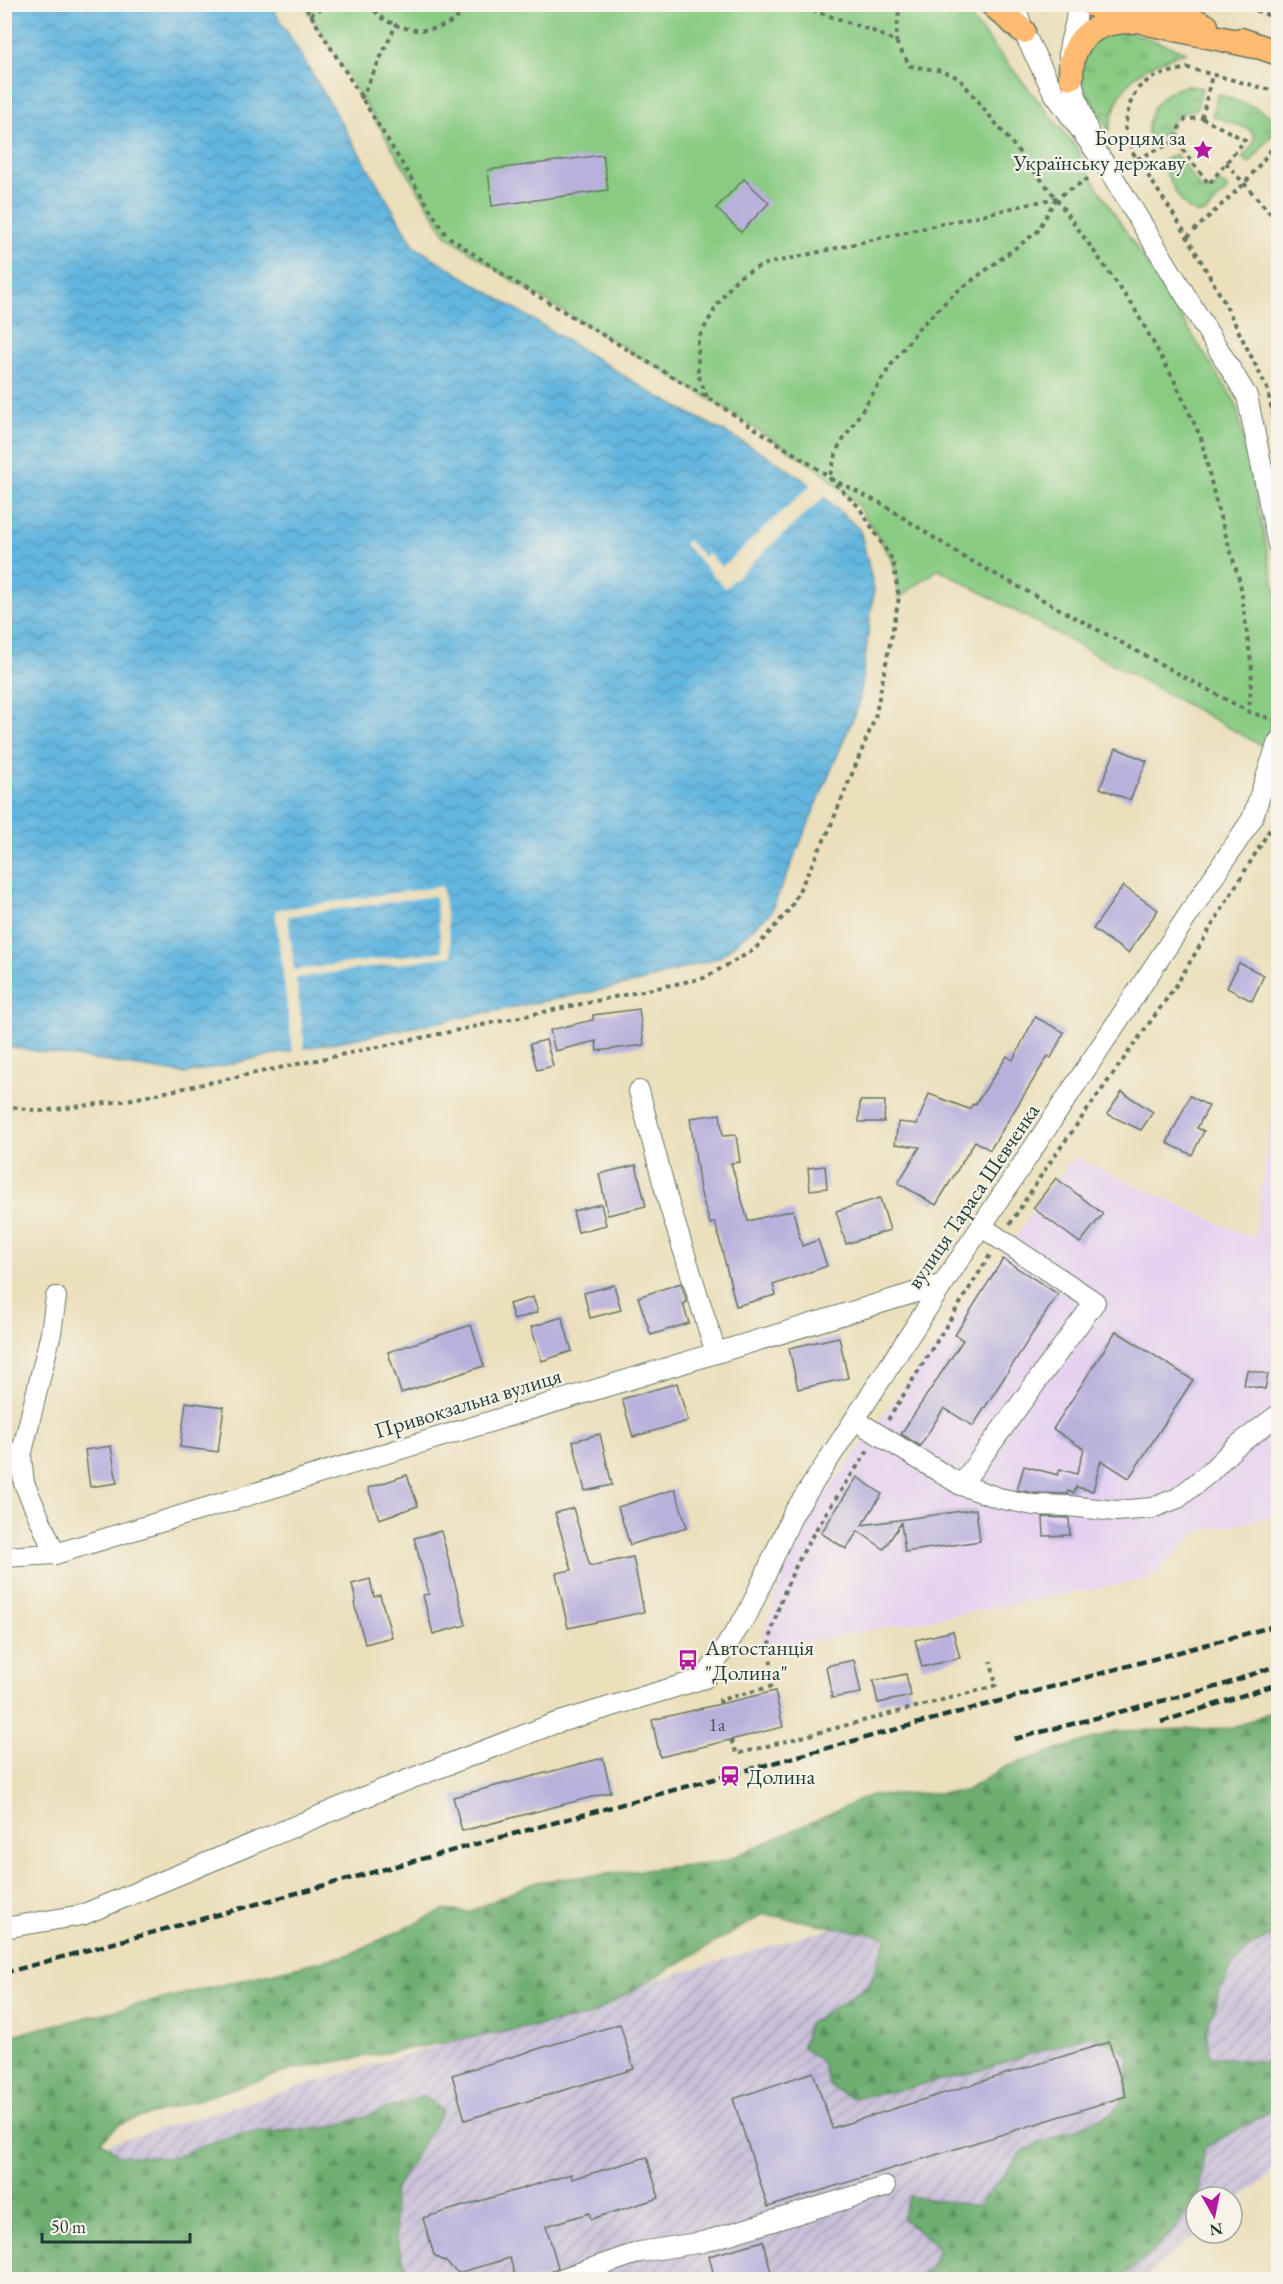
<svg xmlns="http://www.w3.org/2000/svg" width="1283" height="2284" font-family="'EB Garamond',serif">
  <defs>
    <pattern id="industrial-furrows" width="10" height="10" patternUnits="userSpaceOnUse" patternTransform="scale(1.5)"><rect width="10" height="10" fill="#c8bfd8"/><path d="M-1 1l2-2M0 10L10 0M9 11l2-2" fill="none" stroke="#a29cb0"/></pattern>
    <pattern id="grass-tufts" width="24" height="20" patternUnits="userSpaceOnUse" patternTransform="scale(1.5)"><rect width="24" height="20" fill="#89cb83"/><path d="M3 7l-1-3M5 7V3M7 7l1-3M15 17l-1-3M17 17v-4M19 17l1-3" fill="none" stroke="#6fa66c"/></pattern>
    <pattern id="forest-firs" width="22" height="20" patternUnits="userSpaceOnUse" patternTransform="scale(1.5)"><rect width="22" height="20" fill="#6eaf71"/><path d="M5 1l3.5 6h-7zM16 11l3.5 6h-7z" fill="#5a905e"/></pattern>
    <pattern id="water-waves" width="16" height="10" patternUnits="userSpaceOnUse" patternTransform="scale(1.5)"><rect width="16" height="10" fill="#64b6df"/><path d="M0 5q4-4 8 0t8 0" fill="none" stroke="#5295b6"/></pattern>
  </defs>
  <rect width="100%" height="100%" fill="#f7f3e8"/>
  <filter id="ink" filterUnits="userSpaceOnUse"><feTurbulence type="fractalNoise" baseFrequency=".0167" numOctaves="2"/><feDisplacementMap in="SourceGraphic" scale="12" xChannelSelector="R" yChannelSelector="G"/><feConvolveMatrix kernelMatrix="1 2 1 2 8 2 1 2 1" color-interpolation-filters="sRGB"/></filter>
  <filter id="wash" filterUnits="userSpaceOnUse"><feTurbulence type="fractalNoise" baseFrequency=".008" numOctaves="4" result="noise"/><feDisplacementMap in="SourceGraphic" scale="24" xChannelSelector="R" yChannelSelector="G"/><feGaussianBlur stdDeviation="1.35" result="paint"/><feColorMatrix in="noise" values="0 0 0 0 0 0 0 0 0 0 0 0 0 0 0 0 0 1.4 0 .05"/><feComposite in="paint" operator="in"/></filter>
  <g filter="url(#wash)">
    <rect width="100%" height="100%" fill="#ebdfbc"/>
    <polygon fill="#e6d2f0" points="1278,1075 1278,1516 1199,1531 1149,1579 757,1651 799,1530 1074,1157 1254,1239"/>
    <polygon fill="url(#industrial-furrows)" points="1278,1794 1278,2168 1232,2206 1232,2197 1196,2197 1196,2233 1199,2233 1142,2279 5,2280 5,2175"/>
    <g fill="url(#grass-tufts)" stroke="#54845c" stroke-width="1.5">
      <path d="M1121 29 1186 52C1139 67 1118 80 1109 131L1083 88 1080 64 1097 33Z"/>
      <path d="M1188 86 1202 88 1197 109C1178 113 1175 115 1168 133L1149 141C1144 112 1160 90 1188 86Z"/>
      <polygon points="1218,94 1258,109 1275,119 1276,130 1250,163 1242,158 1254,143 1254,135 1249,129 1212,116"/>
      <path d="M1176 154 1202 190 1213 189 1220 182 1228 189 1205 213C1183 219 1169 178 1161 162Z"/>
    </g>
    <polygon fill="url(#forest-firs)" stroke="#467652" stroke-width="1.5" points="1278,1709 1278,1932 1251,1946 1233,1966 1220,1989 1206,2033 1211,2056 1278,2064 1278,2107 1204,2148 1200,2194 1196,2197 1196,2200 1172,2232 1155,2250 1119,2279 913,2279 930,2270 938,2247 902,2218 910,2196 978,2206 1024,2150 1111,2114 1126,2096 1129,2056 1109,2042 1090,2035 974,2072 904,2089 852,2098 829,2086 822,2062 802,2047 808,2024 870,1984 887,1937 764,1914 587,2017 295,2069 120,2124 101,2141 119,2155 170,2158 236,2134 333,2127 424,2096 442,2111 393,2193 396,2238 410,2279 5,2279 4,2037 350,1954 444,1910 469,1912 534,1882 725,1861 871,1795 964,1792 1005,1767 1116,1731 1233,1728"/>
    <polygon fill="#89cb83" stroke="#54845c" stroke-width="1.5" points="304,5 960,5 1076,147 1091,177 1236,403 1278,603 1278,703 1264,747 939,569 899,598 893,561 859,507 824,473 708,398 513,281 446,235"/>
    <polygon fill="url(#water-waves)" stroke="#427a8a" stroke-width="1.5" points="4,5 271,5 415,247 650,392 763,453 807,482 860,530 874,589 859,704 771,912 720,957 636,983 271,1055 185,1074 5,1046"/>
    <g fill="#ebdfbc" fill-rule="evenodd">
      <polygon points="813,483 826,495 725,588 684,544 688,540 704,557 708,553 722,567"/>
      <path d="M442 886 452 956 296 978 305 1051 293 1054 275 910ZM435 896 442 951 294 970 288 916Z"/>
    </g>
    <g id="blocks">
      <g fill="#b9b1dc">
        <polygon points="603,155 608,190 492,206 488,170"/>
        <polygon points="744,179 769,203 741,232 716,208"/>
        <polygon points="1116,748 1147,761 1130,800 1100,788"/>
        <polygon points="1123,886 1158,910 1128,953 1093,929"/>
        <polygon points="1239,963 1264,975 1252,1001 1227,988"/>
        <polygon points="639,1009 644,1045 597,1051 596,1041 555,1051 550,1030 593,1020 593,1015"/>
        <polygon points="1035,1017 1064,1032 1051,1058 1048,1056 990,1150 975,1141 936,1205 898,1183 920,1147 895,1144 898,1122 917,1124 929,1094 969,1109 973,1104 975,1105 1007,1056 1013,1060"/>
        <polygon points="546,1040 553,1066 537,1070 530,1044"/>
        <polygon points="1122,1092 1153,1112 1141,1130 1107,1114"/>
        <polygon points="1190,1096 1209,1106 1197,1128 1204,1131 1192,1155 1167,1143"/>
        <polygon points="860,1101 885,1101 884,1122 859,1122"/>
        <polygon points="720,1114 723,1136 736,1135 740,1162 731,1163 748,1221 793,1210 802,1246 818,1240 827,1266 773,1285 776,1295 736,1306 715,1222 710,1224 700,1190 690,1118"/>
        <polygon points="636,1165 646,1206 608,1215 599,1174"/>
        <polygon points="825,1166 827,1188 810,1190 808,1168"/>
        <polygon points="1056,1178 1103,1214 1080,1243 1033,1208"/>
        <polygon points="880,1198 890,1230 846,1244 836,1211"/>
        <polygon points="601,1204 606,1225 578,1232 573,1211"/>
        <polygon points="1003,1259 1058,1294 973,1426 944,1408 920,1446 901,1434 963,1340 955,1335"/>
        <polygon points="681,1283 687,1302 683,1304 689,1323 651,1335 638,1297"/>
        <polygon points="614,1285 621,1310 590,1318 584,1293"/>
        <polygon points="533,1297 538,1312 514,1320 509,1304"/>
        <polygon points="562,1317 572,1351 542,1361 531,1327"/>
        <polygon points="471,1325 484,1366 401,1393 388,1352"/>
        <polygon points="1116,1331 1193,1380 1129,1478 1101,1460 1093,1491 1076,1487 1074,1493 1068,1491 1068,1494 1034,1493 1017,1490 1024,1466 1058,1475 1060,1469 1077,1474 1084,1449 1053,1429"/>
        <polygon points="839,1337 848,1378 798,1389 789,1348"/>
        <polygon points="1247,1370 1268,1374 1265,1389 1244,1385"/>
        <polygon points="677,1383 688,1421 633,1437 622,1399"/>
        <polygon points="186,1402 224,1407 218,1452 180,1447"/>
        <polygon points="600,1434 612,1485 585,1491 573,1441"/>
        <polygon points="111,1446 117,1483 90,1487 85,1450"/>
        <polygon points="407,1475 418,1506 379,1519 368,1488"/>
        <polygon points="857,1477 882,1494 862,1525 976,1509 980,1541 905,1552 901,1523 884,1549 858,1531 846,1549 821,1533"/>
        <polygon points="675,1489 687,1527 630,1545 618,1507"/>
        <polygon points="573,1508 590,1566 633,1557 644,1612 568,1628 556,1573 572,1570 555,1513"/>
        <polygon points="1043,1517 1069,1518 1070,1535 1044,1536"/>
        <polygon points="441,1531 466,1625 433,1634 423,1595 429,1594 414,1538"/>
        <polygon points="370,1579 374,1597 380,1595 392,1637 365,1644 354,1603 356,1602 352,1584"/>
        <polygon points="953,1631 960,1658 922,1667 915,1640"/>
        <polygon points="854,1660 861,1693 832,1698 826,1666"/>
        <polygon points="906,1674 911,1696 878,1703 873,1681"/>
        <polygon points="775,1691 783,1727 660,1757 652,1720"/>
        <polygon points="603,1758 611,1792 462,1831 453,1797"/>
        <polygon points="620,2024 634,2069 465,2120 452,2075"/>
        <polygon points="1109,2042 1126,2096 768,2207 733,2099 813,2072 832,2128"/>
        <polygon points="647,2157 659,2198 591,2219 589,2213 546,2226 558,2267 548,2274 529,2280 516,2280 510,2258 458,2273 446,2262 434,2255 423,2218 571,2174 572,2179"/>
        <polygon points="763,2241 773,2280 715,2280 709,2256"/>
      </g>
    </g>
  </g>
  <g filter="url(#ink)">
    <use href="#blocks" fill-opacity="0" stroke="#667664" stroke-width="1.5"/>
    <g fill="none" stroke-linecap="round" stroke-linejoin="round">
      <g stroke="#667664" stroke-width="22">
        <g id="minor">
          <polyline points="1015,4 1023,31 1054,93 1107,167 1247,396 1278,545"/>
          <path d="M1075 4C1080 20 1070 35 1069 51 1068 80 1080 107 1089 134"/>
          <polyline points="639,1091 668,1201 716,1353"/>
          <polyline points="855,1420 961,1485 999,1498 1033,1505 1069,1506 1116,1511 1152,1508 1178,1498 1209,1473 1235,1447 1278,1415"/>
          <polyline points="961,1485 1095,1302 982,1227"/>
          <polyline points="55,1554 24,1483 21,1456 51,1333 56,1297"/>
          <polyline points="4,1557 55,1554 943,1284"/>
          <polyline points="4,1928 82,1915 384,1789 553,1724 705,1678 748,1613 793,1514 943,1284 1252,819 1278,742"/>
          <polyline points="558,2280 640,2252 703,2242 885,2187"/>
        </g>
      </g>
      <g stroke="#667664" stroke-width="27">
        <g id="major">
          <polyline points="992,4 1023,31"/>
          <polyline points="1091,4 1148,23 1255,46"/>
          <polyline points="1162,4 1206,26"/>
          <polyline points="1241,40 1278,53"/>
          <path d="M1071 77C1070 39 1094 21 1131 21"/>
        </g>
      </g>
      <g stroke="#667664" stroke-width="4" stroke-dasharray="4.5 4.5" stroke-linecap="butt">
        <polyline points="368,4 384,20 396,25"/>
        <polyline points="795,4 873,31 896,42 910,66 942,71 959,78 1056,198 1133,306 1175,382 1201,438 1217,507 1240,582 1252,670 1249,712 1278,721"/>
        <polyline points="896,4 899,10 896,42"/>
        <polyline points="1239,4 1278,19"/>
        <polyline points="310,15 329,4"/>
        <polyline points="1278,92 1188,68 1166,73 1151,78 1137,89 1129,106 1125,127 1132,151 1181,226 1222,298 1267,388 1278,437"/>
        <path d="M361 99 396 25C423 36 453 29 470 4"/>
        <polygon points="1202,118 1245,140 1209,184 1176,141 1179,128 1186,119"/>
        <polyline points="1202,118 1212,75"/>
        <polyline points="1137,159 1176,141"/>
        <polyline points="1226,163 1278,222"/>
        <polyline points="1056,198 1038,231 954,294 919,328 891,365 838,448 829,478 884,505 962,556 1249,712"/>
        <polyline points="1187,237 1245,183 1278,141"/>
        <polyline points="707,397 698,374 698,339 719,302 737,278 762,265 1056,198 1091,177"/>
        <polyline points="4,1106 41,1111 123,1101 704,978 754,950 790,909 829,830 875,718 899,598 893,561 859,507 824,473 708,398 513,281 446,235 304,4"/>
        <polyline points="1010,1224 1046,1168 1175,987 1278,816"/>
        <polyline points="888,1420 990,1255"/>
        <path d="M721 1704 720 1700 773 1686C772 1669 768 1648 772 1631 788 1563 831 1506 869 1449"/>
        <polyline points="731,1740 737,1754 988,1688 996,1685 991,1661"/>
      </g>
      <use href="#minor" stroke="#fff" stroke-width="20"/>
      <use href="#major" stroke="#febb71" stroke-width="24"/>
      <g stroke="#1f3d34" stroke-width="4.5" stroke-dasharray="9 4.5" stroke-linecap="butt">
        <polyline points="1161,1722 1278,1684"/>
        <polyline points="1014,1739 1220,1686 1278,1665"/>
        <polyline points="4,1973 1278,1625"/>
      </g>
    </g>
  </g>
  <defs>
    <g id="sight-bare" transform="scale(1.62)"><path d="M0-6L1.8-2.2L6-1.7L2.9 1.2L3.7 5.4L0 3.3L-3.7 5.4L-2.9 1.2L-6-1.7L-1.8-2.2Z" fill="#b5179e" stroke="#f7f3e8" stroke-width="2.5" paint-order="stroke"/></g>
    <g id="bus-bare" transform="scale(1.62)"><path d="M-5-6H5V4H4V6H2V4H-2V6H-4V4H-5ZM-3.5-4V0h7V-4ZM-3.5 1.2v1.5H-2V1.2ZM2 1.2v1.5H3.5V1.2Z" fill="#b5179e" stroke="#f7f3e8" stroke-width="2.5" paint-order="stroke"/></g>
    <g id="station-bare" transform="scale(1.62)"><path d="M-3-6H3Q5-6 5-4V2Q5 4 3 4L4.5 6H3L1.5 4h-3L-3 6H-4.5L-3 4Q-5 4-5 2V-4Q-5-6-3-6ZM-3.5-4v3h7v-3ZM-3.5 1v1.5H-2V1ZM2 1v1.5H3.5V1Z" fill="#b5179e" stroke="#f7f3e8" stroke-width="2.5" paint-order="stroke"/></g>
  </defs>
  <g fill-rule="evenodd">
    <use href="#sight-bare" x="1203" y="150"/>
    <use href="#bus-bare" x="688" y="1660"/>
    <use href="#station-bare" x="730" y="1776"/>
  </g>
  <g text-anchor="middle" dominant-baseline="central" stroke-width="4.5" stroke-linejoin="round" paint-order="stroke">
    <g font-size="20" fill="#465a5e">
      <text x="717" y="1724">1а</text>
    </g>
    <g font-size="22" fill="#1f3d34" stroke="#f7f3e8" text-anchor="start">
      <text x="1186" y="137" text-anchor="end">Борцям за<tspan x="1186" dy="25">Українську державу</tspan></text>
      <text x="705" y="1647">Автостанція<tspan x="705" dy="25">"Долина"</tspan></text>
      <text x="747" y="1776">Долина</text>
    </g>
    <g font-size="22" fill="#1f3d34" stroke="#f7f3e8">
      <text transform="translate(973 1196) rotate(-56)">вулиця Тараса Шевченка</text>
      <text transform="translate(468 1403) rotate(-17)">Привокзальна вулиця</text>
    </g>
  </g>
  <rect width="1283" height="2284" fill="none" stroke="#f7f3e8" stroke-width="24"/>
  <g transform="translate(1214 2215) rotate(171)"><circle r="28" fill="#f7f3e8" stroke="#a1aaa0" stroke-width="1.5"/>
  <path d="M0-4.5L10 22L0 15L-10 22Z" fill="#b5179e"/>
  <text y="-9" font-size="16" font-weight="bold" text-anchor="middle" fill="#1f3d34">N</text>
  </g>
  <path d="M42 2233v9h148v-9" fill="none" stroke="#1f3d34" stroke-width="3"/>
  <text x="51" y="2233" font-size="18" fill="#1f3d34" stroke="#f7f3e8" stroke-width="4.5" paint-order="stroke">50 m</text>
</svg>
